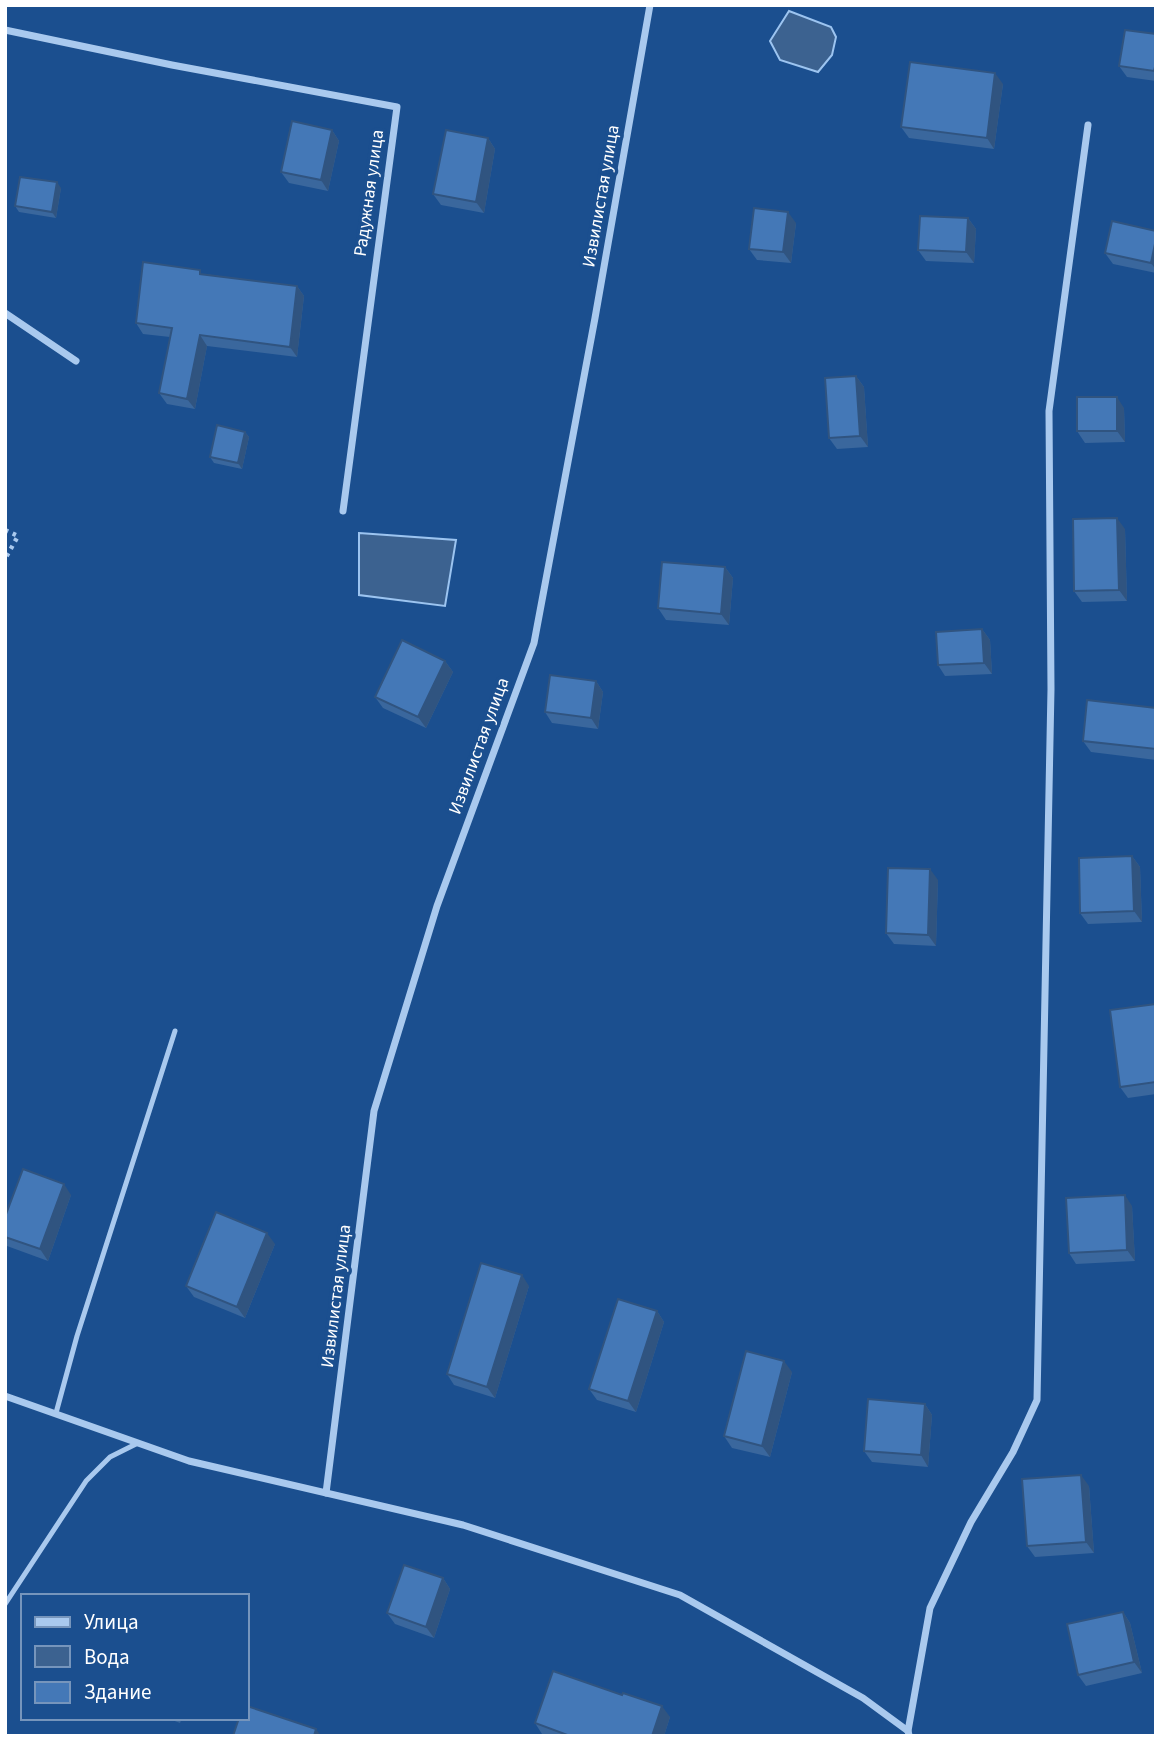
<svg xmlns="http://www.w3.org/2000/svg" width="1161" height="1741" font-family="'Source Sans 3',sans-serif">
  <rect width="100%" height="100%" fill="#1b4f8f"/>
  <g fill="#3c6290" stroke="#9cc4f0" stroke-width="2">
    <polygon points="789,11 831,27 836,37 832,55 818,72 780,60 770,41"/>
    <polygon points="359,533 456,540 445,606 359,595"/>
  </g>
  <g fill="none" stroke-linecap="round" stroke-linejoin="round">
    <polyline stroke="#a9c9ee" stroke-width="4.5" stroke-dasharray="3.5 5" stroke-linecap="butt" points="5,530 18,536 5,559"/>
    <g stroke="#a9c9ee" stroke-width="5">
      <polyline points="56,1413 77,1336 175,1031"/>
      <polyline points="5,1604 86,1481 110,1457 138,1443"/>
    </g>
    <g stroke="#a9c9ee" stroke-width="7">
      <polyline points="5,30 172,65 397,107 343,511"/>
      <polyline points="5,313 76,361"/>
      <polyline points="5,1396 189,1461 463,1525 680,1595 863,1698 908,1731 909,1735"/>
      <polyline points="326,1493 374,1111 437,906 534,643 595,318 650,5"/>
      <polyline points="908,1731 930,1608 971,1522 1013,1452 1037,1400 1051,689 1049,411 1088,125"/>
    </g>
  </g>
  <g fill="#3a679d">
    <polygon points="1156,34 1156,81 1127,77 1119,66"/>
    <polygon points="1003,84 994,149 909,138 901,127"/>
    <polygon points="332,130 339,141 328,191 289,183 281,172"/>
    <polygon points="488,138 495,149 484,213 441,205 433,194"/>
    <polygon points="61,188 56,218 19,212 15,206"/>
    <polygon points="968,218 976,229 974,263 926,261 918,250"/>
    <polygon points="796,223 791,263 757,260 749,249"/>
    <polygon points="1156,231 1156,273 1113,264 1105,253"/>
    <polygon points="204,274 297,286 304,296 297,357 207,346 195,409 167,404 159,393 170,337 143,334 136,323"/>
    <polygon points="856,376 864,387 868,447 837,449 829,438"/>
    <polygon points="1124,408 1125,442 1085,443 1077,431"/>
    <polygon points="245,432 249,437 242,469 214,463 210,457"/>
    <polygon points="1125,529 1127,601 1082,602 1074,591"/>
    <polygon points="725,567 733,578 729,625 666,620 658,608"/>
    <polygon points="982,629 990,640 992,674 945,676 938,665"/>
    <polygon points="445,661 453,672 426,728 383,708 375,697"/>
    <polygon points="596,681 603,692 598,729 552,723 545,712"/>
    <polygon points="1156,708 1156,760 1091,752 1083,741"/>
    <polygon points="1132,856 1140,867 1142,922 1088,924 1080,913"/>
    <polygon points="938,880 936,946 894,944 886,933"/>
    <polygon points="1156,1004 1156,1094 1128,1098 1120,1087"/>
    <polygon points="71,1195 48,1261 7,1246 5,1244 5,1217"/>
    <polygon points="1132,1206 1135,1261 1076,1264 1069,1253"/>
    <polygon points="275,1244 245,1318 194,1297 186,1286"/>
    <polygon points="529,1286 495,1398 454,1385 447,1374"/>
    <polygon points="657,1311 664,1322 636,1412 597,1400 589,1389"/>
    <polygon points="792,1372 770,1457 732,1448 724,1436"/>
    <polygon points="925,1404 932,1415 928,1467 872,1462 864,1451"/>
    <polygon points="1089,1486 1094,1553 1035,1557 1027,1546"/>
    <polygon points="443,1578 450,1589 434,1638 395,1624 387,1613"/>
    <polygon points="1123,1612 1130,1623 1142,1673 1086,1686 1078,1675"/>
    <polygon points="622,1695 670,1717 664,1736 547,1736 542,1734 535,1723"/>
    <polygon points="167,1718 182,1718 180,1723"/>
  </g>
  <g fill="#305480">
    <polygon points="995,73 1003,84 994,149 987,138"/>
    <polygon points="332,130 339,141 328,191 321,180"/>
    <polygon points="488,138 495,149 484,213 476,202"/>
    <polygon points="57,182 61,188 56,218 52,212"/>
    <polygon points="788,212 796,223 791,263 783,252"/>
    <polygon points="968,218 976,229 974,263 966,252"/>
    <polygon points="1156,239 1156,270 1151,263"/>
    <polygon points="297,286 304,296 297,357 290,347"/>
    <polygon points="200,335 207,346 195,409 187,399"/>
    <polygon points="856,376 864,387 868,447 860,436"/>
    <polygon points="1117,397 1124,408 1125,442 1117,431"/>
    <polygon points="245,432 249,437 242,469 238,463"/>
    <polygon points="1117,518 1125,529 1127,601 1119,590"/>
    <polygon points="725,567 733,578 729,625 721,614"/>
    <polygon points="982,629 990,640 992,674 984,663"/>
    <polygon points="445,661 453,672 426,728 418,717"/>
    <polygon points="596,681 603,692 598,729 591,718"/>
    <polygon points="1132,856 1140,867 1142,922 1134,911"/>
    <polygon points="930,869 938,880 936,946 928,935"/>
    <polygon points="64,1184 71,1195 48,1261 40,1249"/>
    <polygon points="1125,1195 1132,1206 1135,1261 1127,1250"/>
    <polygon points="267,1233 275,1244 245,1318 237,1307"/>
    <polygon points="522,1275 529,1286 495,1398 487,1387"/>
    <polygon points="657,1311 664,1322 636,1412 628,1401"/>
    <polygon points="784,1361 792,1372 770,1457 762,1446"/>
    <polygon points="925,1404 932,1415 928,1467 921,1455"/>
    <polygon points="1081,1475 1089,1486 1094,1553 1086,1542"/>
    <polygon points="443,1578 450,1589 434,1638 426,1627"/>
    <polygon points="1123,1612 1130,1623 1142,1673 1134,1662"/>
    <polygon points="662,1706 670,1717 664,1736 652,1736"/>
    <polygon points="316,1729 321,1736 314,1736"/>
  </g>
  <g fill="#4478b7" stroke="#305480" stroke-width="2">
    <polygon points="1125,30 1156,34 1156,63 1154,71 1119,66"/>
    <polygon points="910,62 995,73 987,138 901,127"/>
    <polygon points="292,121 332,130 321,180 281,172"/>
    <polygon points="446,130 488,138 476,202 433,194"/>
    <polygon points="20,177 57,182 52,212 15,206"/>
    <polygon points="754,208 788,212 783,252 749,249"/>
    <polygon points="920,216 968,218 966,252 918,250"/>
    <polygon points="1112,221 1156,231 1156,239 1151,263 1105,253"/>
    <polygon points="143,262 200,270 200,274 297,286 290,347 200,335 187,399 159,393 172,328 136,323"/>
    <polygon points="856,376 860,436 829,438 825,378"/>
    <rect x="1077" y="397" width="40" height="34"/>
    <polygon points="217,425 245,432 238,463 210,457"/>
    <polygon points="1117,518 1119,590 1074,591 1073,519"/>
    <polygon points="662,562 725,567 721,614 658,608"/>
    <polygon points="982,629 984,663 938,665 936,632"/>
    <polygon points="402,640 445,661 418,717 375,697"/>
    <polygon points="550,675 596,681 591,718 545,712"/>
    <polygon points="1087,700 1156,708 1156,749 1083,741"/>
    <polygon points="1132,856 1134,911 1080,913 1079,858"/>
    <polygon points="888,868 930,869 928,935 886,933"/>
    <polygon points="1156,1004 1156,1082 1120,1087 1110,1010"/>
    <polygon points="23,1169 64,1184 40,1249 5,1237 5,1217"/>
    <polygon points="1125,1195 1127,1250 1069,1253 1066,1198"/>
    <polygon points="216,1212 267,1233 237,1307 186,1286"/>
    <polygon points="481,1263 522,1275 487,1387 447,1374"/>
    <polygon points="618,1299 657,1311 628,1401 589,1389"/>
    <polygon points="746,1351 784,1361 762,1446 724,1436"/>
    <polygon points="868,1399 925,1404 921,1455 864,1451"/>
    <polygon points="1081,1475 1086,1542 1027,1546 1022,1479"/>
    <polygon points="404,1565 443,1578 426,1627 387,1613"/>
    <polygon points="1123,1612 1134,1662 1078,1675 1067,1624"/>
    <polygon points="553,1671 622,1695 623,1693 662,1706 652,1736 570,1736 535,1723"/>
    <polygon points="247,1706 316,1729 314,1736 233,1736 239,1718 247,1718"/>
  </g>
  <g text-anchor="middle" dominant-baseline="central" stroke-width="7" stroke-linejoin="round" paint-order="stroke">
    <g font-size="18" fill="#fff" stroke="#1b4f8f">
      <text transform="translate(369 193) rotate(-82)">Радужная улица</text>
      <text transform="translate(601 196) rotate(-80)">Извилистая улица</text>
      <text transform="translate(479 746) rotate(-70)">Извилистая улица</text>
      <text transform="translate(336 1296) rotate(-83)">Извилистая улица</text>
    </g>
  </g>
  <rect width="1161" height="1741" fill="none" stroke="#ffffff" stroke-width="14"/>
  <rect x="21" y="1594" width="228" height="126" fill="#1b4f8f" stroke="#7695bc" stroke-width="2"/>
  <rect x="35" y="1617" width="35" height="10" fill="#a9c9ee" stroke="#7695bc" stroke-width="2"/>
  <text x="84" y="1629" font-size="21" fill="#ffffff">Улица</text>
  <rect x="35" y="1646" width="35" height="21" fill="#3c6290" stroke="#7695bc" stroke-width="2"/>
  <text x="84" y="1664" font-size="21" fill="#ffffff">Вода</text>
  <rect x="35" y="1682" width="35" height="21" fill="#4478b7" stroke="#7695bc" stroke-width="2"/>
  <text x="84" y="1699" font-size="21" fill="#ffffff">Здание</text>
</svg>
